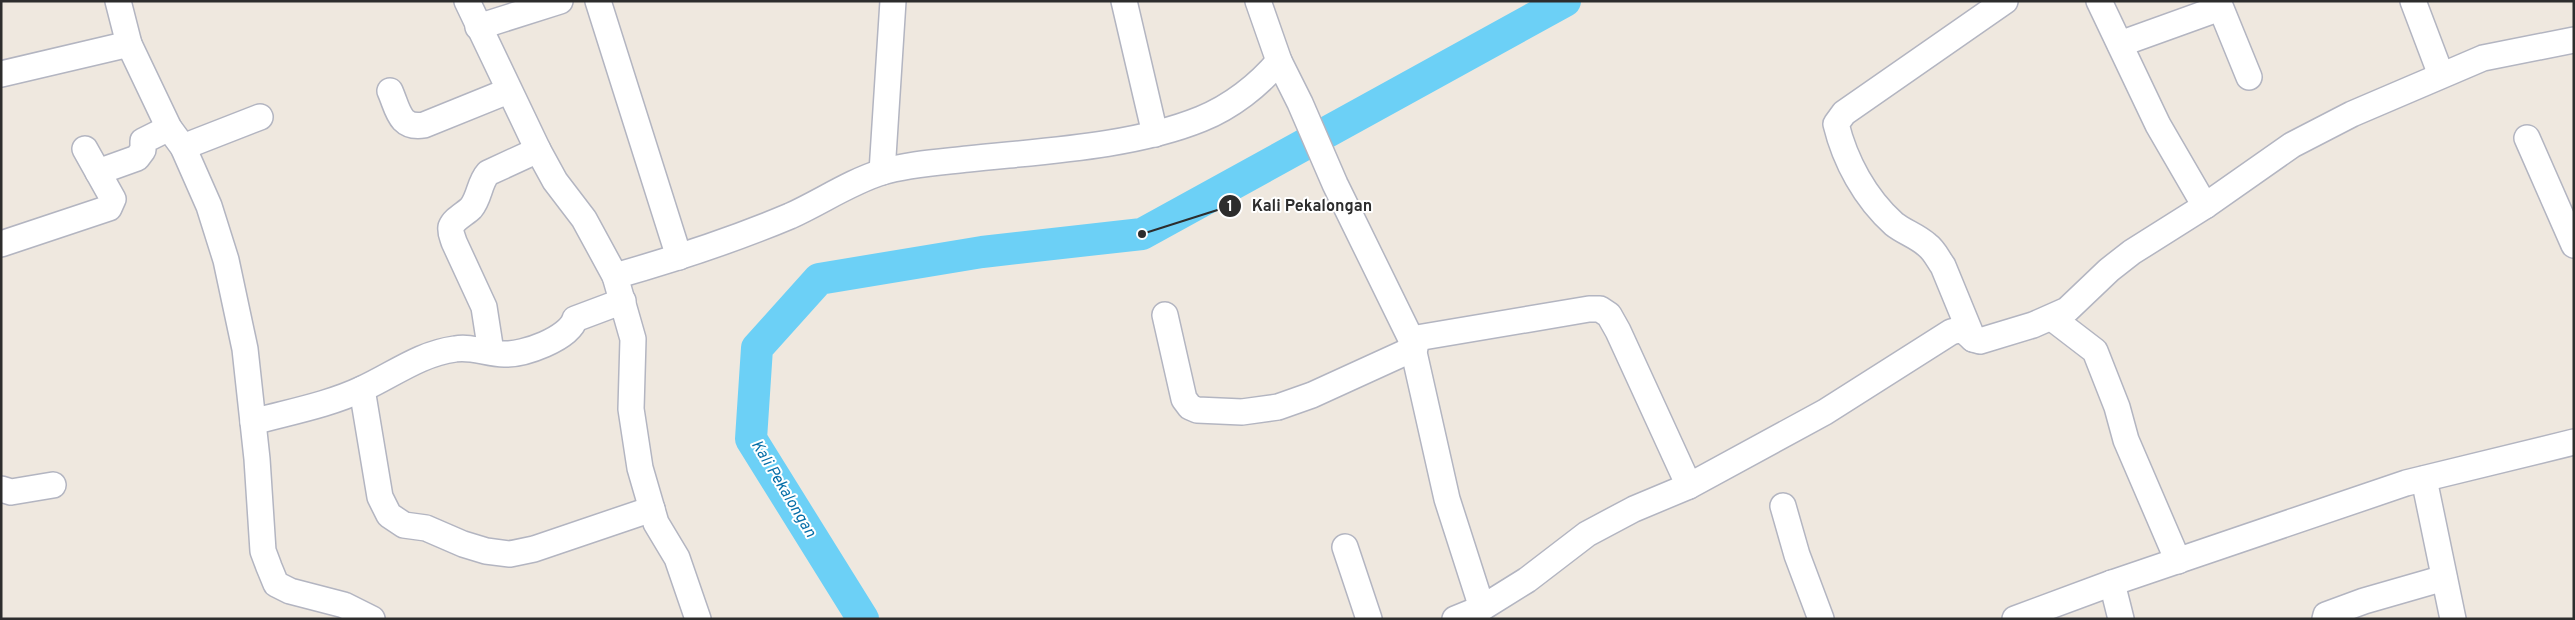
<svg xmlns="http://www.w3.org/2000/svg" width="2575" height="620" font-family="Overpass,sans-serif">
  <rect width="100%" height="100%" fill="#efe8df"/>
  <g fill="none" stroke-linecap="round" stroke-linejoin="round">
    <polyline stroke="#6cd0f6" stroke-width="32" points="863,619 751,439 757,348 819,279 982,252 1142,234 1565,1"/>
    <g stroke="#b3b5c1" stroke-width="28">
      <g id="minor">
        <polyline points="118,1 129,44 169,128 183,147 209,206 226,260 245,349 257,459 263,551 269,567 276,584 290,591 344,605 372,619"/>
        <polyline points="467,1 538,150 555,181 584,219 615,276 633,339 631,409 640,468 656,523 677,558 698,619"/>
        <polyline points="598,1 679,257"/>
        <polyline points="1124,1 1155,134"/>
        <polyline points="1258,1 1279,61 1300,103 1335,184 1411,339 1589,309 1600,309 1609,315 1618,331 1689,486 1825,412 1951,332 1962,329 1973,339 1980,341 2033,325 2067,310 2109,270 2132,252 2205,206 2292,145 2352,114 2483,58 2574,40"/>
        <polyline points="2099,1 2158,125 2205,206"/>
        <polyline points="2218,1 2249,77"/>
        <polyline points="2413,1 2441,75"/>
        <polyline points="478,27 560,1"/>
        <polyline points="2120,44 2220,8"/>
        <polyline points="1,74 129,44"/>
        <path d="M390 91C398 109 399 129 424 125L508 91"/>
        <polyline points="2527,138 2574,245"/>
        <polyline points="183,147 260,117"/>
        <polyline points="98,172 137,158 143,150 143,141 169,128"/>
        <polyline points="882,172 893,1"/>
        <polyline points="1,244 109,208 113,199 85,149"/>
        <path d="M615 276C675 259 733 240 790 216 821 202 850 182 882 172 907 164 941 162 968 159 1042 151 1132 147 1201 119 1231 107 1259 85 1279 61"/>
        <polyline points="1165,315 1184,399 1190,407 1197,410 1242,412 1278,407 1312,395 1415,348"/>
        <polyline points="2052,318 2095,351 2117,407 2126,440 2178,561"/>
        <polyline points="1411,339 1447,499 1482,608 1527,580 1587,534 1634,509 1689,486"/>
        <path d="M1973 339 1943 266C1938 259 1934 250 1927 245 1917 236 1904 232 1894 224 1865 198 1845 161 1836 124L1844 113 2005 1"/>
        <path d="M491 352 484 307 454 242C453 238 450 233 451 227 454 219 465 214 471 208 480 197 479 183 488 173L538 150"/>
        <polyline points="362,389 380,497 389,515 404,525 426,528 463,544 486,551 510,554 534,549 652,509"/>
        <path d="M253 422C289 412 328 405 362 389 393 375 419 354 455 349 472 346 487 354 504 354 523 355 569 339 575 319L623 301"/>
        <polyline points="2424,479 2453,619"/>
        <polyline points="1,489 11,492 53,485"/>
        <polyline points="1783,506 1797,555 1821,619"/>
        <polyline points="1345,547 1369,619"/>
        <polyline points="2112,583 2121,619"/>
        <polyline points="1455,619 1482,608"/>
        <polyline points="2015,619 2112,583 2406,483 2574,442"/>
        <polyline points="2325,619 2326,615 2364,601 2444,578"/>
      </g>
    </g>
    <use href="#minor" stroke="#fff" stroke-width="25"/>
  </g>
  <g text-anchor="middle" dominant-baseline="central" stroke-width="4" stroke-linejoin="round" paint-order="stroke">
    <g font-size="16" font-style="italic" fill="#056ea8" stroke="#fff">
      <text transform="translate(783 489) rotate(59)">Kali Pekalongan</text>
    </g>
  </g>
  <path fill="none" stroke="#2d2d2d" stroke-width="2" d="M1142 234L1230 206"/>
  <g fill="#2d2d2d" stroke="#fff" stroke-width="2">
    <circle cx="1142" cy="234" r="5"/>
    <circle cx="1230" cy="206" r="12"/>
  </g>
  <g font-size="15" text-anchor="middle" font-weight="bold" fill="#fff">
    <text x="1230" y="211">1</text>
  </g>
  <g font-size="16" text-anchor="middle" font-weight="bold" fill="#2d2d2d" stroke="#fff" stroke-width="4" stroke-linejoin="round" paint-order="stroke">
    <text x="1312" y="211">Kali Pekalongan</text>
  </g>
  <rect width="2575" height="620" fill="none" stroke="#2d2d2d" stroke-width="5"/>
</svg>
